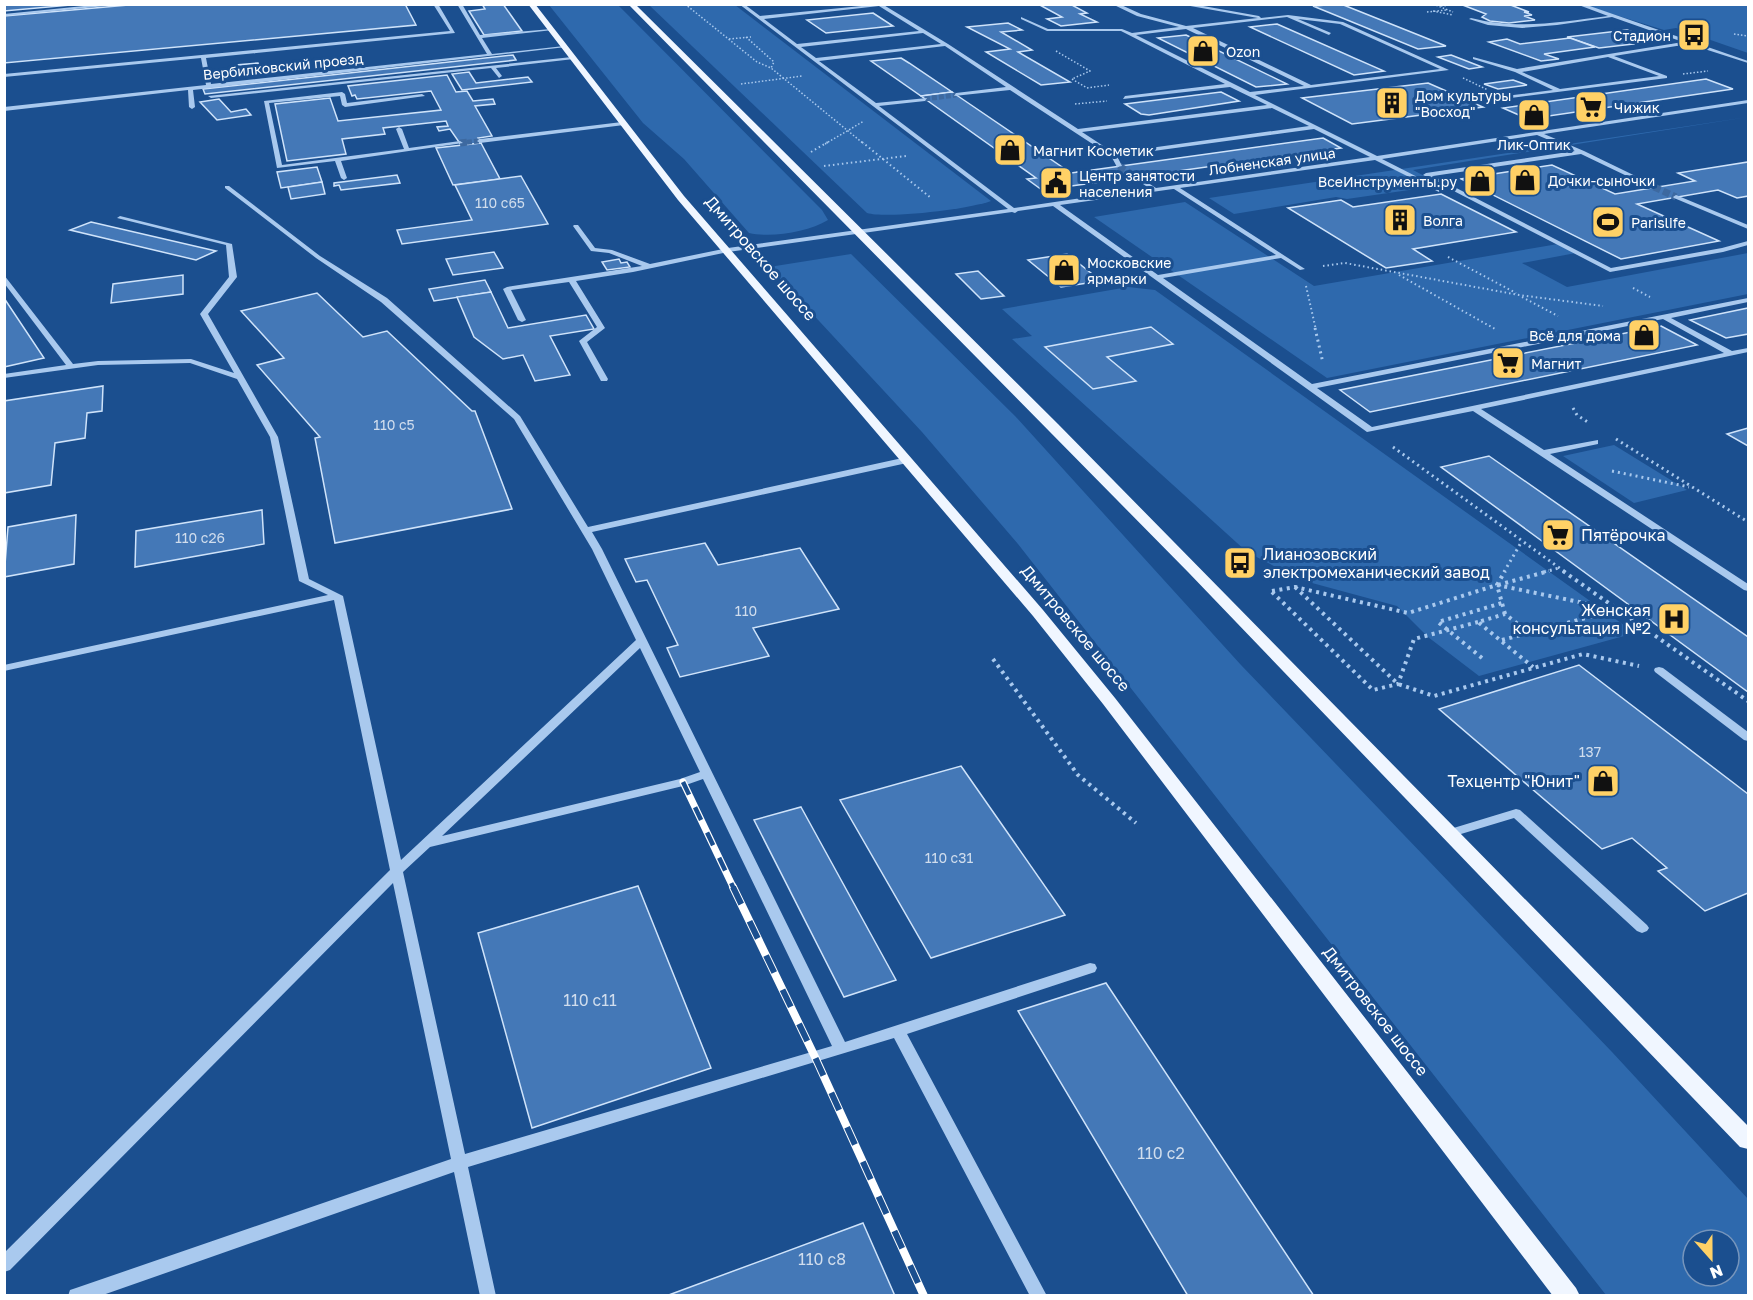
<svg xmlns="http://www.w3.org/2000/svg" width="1753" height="1300" font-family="'Golos Text',sans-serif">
  <rect width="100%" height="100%" fill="#1b4f8f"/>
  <g fill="#2e69ad" fill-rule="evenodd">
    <path d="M549 5H618L822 210 828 220C808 232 772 238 749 233L684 159 643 123Z"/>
    <path d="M649 5H735L991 201C970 209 888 219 867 213Z"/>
    <polygon points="1583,5 1748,5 1748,53 1676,28 1664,30"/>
    <polygon points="1748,117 1413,170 1432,180 1416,189 1347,199 1336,197 1234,214 1209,198"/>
    <polygon points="1185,202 1314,286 1558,244 1576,253 1522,263 1567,287 1748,253 1748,294 1327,378 1094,217"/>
    <path d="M851 254 1015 416 1241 665 1612 1052 1748 1199V1295H1606L1018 544 922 432 769 267ZM1693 1240H1729V1276H1693Z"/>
    <polygon points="1128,287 1155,290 1635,633 1479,676 1428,637 1397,606 1301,580 1247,552 1012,339 1032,336 1002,309"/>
    <polygon points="1614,445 1687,490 1634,503 1563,456"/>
  </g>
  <g fill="#4478b7" stroke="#cfe3fa" stroke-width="1.5">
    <polygon points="4,4 82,4 4,11"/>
    <polygon points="140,4 405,4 416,25 4,63 4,16"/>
    <polygon points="482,4 503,4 522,31 484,35 469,11 485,9"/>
    <polygon points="1038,4 1070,4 1087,13 1080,14 1097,22 1061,26 1047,19 1062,17"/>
    <polygon points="1341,4 1446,46 1418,49 1313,6"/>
    <polygon points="1460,4 1508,4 1529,12 1524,12 1532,15 1524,16 1535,20 1509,23 1490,21 1482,17 1486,14"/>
    <polygon points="873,13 893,26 826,33 807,20"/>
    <polygon points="1008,23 1022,30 1001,32 1032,50 1018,52 1070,82 1041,85 986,52 1010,49 967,27"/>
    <polygon points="1277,24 1384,71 1354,75 1250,27"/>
    <polygon points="1627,30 1659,41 1599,48 1567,37"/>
    <polygon points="1186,35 1287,84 1256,87 1158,38"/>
    <polygon points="1570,38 1595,47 1544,54 1559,59 1541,61 1489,42 1507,39 1520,44"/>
    <polygon points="513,55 516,60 205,94 203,89"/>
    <polygon points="1451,55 1482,67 1469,69 1438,57"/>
    <polygon points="901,58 909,63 952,92 921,96 871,61"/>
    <polygon points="258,63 260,68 237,71 236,65"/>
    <polygon points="469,72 476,83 528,77 532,82 462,90 452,74"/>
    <polygon points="447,75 456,92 467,91 473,101 493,99 495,104 475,106 492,136 478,138 481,143 461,145 450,129 439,131 437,127 448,126 446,121 383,128 385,134 342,139 346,154 287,161 275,104 330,98 338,121 441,110 431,91 357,99 355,95 352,96 348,86"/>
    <polygon points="1706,79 1733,89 1528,119 1503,108"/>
    <polygon points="1513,80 1527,85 1498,89 1484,84"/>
    <polygon points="1428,83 1483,107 1352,124 1302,98"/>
    <polygon points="952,92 1071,173 1078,172 1093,183 1042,190 1027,179 1036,178 921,96"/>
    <polygon points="1221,92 1239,101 1149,115 1141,114 1125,104"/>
    <polygon points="219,99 231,112 246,109 251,115 217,120 200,102"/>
    <polygon points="1323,138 1341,148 1093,183 1078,172"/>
    <polygon points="481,143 500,179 453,185 436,148"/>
    <polygon points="1748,162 1748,196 1737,198 1718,190 1637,204 1719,241 1621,259 1461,179 1552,165 1615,194 1695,181 1678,173"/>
    <polygon points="317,167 322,182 281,188 277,172"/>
    <polygon points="397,175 400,183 341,190 339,185 334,186 334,183"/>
    <polygon points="521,176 548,224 402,244 397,230 472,220 455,185"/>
    <polygon points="322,182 325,194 291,199 288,187"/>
    <polygon points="1441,194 1516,232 1413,249 1432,261 1386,268 1288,208 1341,200 1353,207"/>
    <polygon points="91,222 216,251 196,260 70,230"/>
    <polygon points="494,252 503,268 453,275 446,259"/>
    <polygon points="1067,254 1101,281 1061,287 1028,260"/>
    <polygon points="619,259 621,263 627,262 630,267 607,270 602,262"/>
    <polygon points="978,271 1004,296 981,299 956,274"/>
    <polygon points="183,275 183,294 111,303 113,284"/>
    <polygon points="485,280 491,292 434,301 429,289"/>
    <polygon points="491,292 508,328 586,315 594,329 550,336 570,375 535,381 523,355 503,359 474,337 457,297"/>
    <polygon points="317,293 363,337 387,331 472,411 475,411 512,509 335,543 315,438 320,437 257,365 284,358 241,311"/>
    <polygon points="4,298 44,358 4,367"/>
    <polygon points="1748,308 1748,334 1726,338 1690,320"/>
    <polygon points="1661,326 1697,345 1370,412 1340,390"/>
    <polygon points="1151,327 1173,344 1107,357 1136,381 1093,389 1045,347"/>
    <polygon points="103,386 102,411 87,413 85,438 55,443 51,485 4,493 4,401"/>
    <polygon points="1748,428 1748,446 1727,434"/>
    <polygon points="1489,456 1748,637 1748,692 1441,467"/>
    <polygon points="262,510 264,544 135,567 136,531"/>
    <polygon points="76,515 74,564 4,577 8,527"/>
    <polygon points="705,543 718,565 800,548 839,609 753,628 769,656 680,677 667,648 678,645 647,580 636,582 625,559"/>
    <polygon points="1579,665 1748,794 1748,893 1705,911 1658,871 1667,868 1632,838 1602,849 1439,709"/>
    <polygon points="961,766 1065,915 931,958 840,800"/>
    <polygon points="801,807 896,980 844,997 754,820"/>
    <polygon points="638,886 711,1068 532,1128 478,933"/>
    <polygon points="1106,983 1314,1296 1188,1296 1018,1011"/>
    <polygon points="863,1223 895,1296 666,1296"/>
  </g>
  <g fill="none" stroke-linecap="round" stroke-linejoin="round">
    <g stroke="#3d69a0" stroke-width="5" stroke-dasharray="5 2" stroke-linecap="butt">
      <polyline points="925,99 956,95"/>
      <polyline points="460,143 480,141"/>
    </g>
    <g stroke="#3d69a0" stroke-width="7" stroke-dasharray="7 3" stroke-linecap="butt">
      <polyline points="460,143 469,142"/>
      <polyline points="1119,166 1136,177"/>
      <polyline points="1654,187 1676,197"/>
    </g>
    <g stroke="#a9c9ee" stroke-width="1.5" stroke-dasharray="1.5 2" stroke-linecap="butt">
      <polyline points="685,4 757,62 771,68 864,144"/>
      <polyline points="1433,4 1453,12"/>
      <polyline points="1441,6 1452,5"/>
      <polyline points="1433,11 1453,15"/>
      <polyline points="1427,12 1447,10"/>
      <polyline points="1734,34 1748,36"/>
      <polyline points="746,37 774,62 771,68"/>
      <polyline points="729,39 751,37"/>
      <polyline points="1056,51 1090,71 1072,79"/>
      <polyline points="1683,74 1708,71"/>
      <polyline points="1463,78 1488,90"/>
      <polyline points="1072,79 1087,88 1109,85"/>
      <polyline points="741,84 802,76"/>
      <polyline points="1075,104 1107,101"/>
      <polyline points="825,144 864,121"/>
    </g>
    <g stroke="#a9c9ee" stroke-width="2" stroke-dasharray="1.5 3" stroke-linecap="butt">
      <polyline points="862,142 931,198"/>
      <polyline points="811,152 828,142"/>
      <polyline points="824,166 906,156"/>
      <polyline points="1448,257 1516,293"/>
      <polyline points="1323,266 1345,263 1519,295 1603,306"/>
      <polyline points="1399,275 1495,329"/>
      <polyline points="1306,286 1316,330"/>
      <polyline points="1633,288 1650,297"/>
      <polyline points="1522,297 1558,316"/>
    </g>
    <g stroke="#a9c9ee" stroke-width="3" stroke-dasharray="2 4" stroke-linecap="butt">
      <polyline points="1315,328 1323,363"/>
      <polyline points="1573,408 1577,415 1589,423"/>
      <polyline points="1616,439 1748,522"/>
      <polyline points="1393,447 1565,572"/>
      <polyline points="1612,471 1689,487"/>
      <polyline points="1504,572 1522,541"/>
      <polyline points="1544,572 1559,568"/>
    </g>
    <g stroke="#a9c9ee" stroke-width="4" stroke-dasharray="3 4.5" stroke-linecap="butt">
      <polyline points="1563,571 1748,701"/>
      <polyline points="1498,585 1549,571"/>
      <polyline points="1295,587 1398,684 1434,696 1583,654 1639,666"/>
      <polyline points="1272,591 1295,587 1408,613 1497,585 1505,571"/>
      <polyline points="1272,592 1373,690 1398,684 1414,639 1478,622"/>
      <polyline points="1505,614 1497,585 1613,609"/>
      <polyline points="1529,633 1505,614 1478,622 1533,667"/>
      <polyline points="1502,640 1616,610"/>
      <polyline points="1482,658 1438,622 1502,603"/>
      <polyline points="993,659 1078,775 1136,823"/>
    </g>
    <g fill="#a9c9ee" fill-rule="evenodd">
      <polygon points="104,4 126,4 4,16 4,14"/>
      <polygon points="433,4 438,4 455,33 206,58 211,84 487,54 457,4 462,4 480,35 551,29 553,30 482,38 492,54 564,46 566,47 193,90 195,107 192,109 189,107 188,90 4,111 4,107 206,85 201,58 4,77 4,74 450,31"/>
      <path d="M739 4H744L760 16 882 4 948 44 1078 129 1267 105 1230 87 1123 99 1125 96 1225 84 1121 31H1047L1021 19V17L1048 29H1122L1132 33 1179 27 1137 16 1112 4H1119L1141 14 1186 26 1258 18 1179 4H1192L1259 16 1261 18 1288 15 1343 22 1449 70 1255 95 1377 156 1748 100V103L1544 134 1584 151 1656 186V188L1654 189 1581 154 1433 176 1611 268 1722 248 1748 241V245L1723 252 1610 272 1423 175 1426 173 1575 151 1537 135 1382 159 1441 189V191L1439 192 1375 160 1180 188 1305 269 1300 270 1281 258 1163 278 1312 384 1748 298V302L1671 318 1732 351 1748 348V352L1481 409 1544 450 1598 440V444L1550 454 1748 584V591L1744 590 1473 411 1367 432 1053 206 1018 211 1015 213 1012 212 728 252 633 272 576 281 605 328 587 342 608 379 607 381H601L579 341 597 327 569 282 511 290 526 320 522 322 518 320 503 289 507 287 642 266 609 253 591 251 573 226 574 225H578L595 248 612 250 650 264 728 248 1008 209ZM879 6 919 31 797 44 764 19ZM1287 17 1329 35 1331 33 1298 19 1340 24 1440 69 1311 85 1193 28ZM1186 29 1188 30 1304 86 1250 92 1136 35ZM923 33 941 44 816 58 801 47ZM945 46 1006 87 956 93 954 96 1010 90 1111 156 1117 167 1122 166 1117 156 1314 129 1370 157 1156 188 1136 175 1133 177 1134 178 1149 188 1014 208 879 106 925 101 927 98 876 103 819 61ZM1272 108 1309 126 1114 153 1082 132ZM1173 189H1174L1276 255 1158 275 1060 205ZM1663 319 1724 353 1372 427 1317 388Z"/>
      <path d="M1576 4H1584L1748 61V63L1689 44 1614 56 1667 76V78L1503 99 1505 96 1553 90 1515 72 1473 59V57L1517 69 1683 42 1612 17 1557 25 1522 28 1488 25 1469 19 1471 18C1519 30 1560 22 1608 16ZM1608 57 1659 76 1560 89 1522 72Z"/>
      <polygon points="572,57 574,59 496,68 502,76 499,78 491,68 211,98 208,96"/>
      <polygon points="342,92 345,94 347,103 422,94 425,96 345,107 342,105 340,96 269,103 282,165 404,149 396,129 399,127 402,129 409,148 460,141 463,143 341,161 347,178 344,180 341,178 335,161 277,168 264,101"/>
      <polygon points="622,122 625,124 624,125 480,143 477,141 480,139"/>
      <path d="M225 186H229L320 256 387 298 520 416 588 527 907 457 910 458 911 460 907 463 592 532 602 549 845 1042 1090 963 1095 964 1097 968 1095 972 907 1034 1047 1296H1030L894 1038 468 1167 496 1296H480L454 1172 100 1296H68L70 1290 76 1288 451 1159 393 883 10 1270 4 1272V1253L390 870 334 600 4 671V665L328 595 299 581 270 437 237 379 190 363 98 365 4 378V374L66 365 4 283V275L73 364 98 361 191 359 234 373 200 314 229 277 226 245 117 218 120 216 232 244 237 277 208 314 278 437 309 579 343 596 401 860 636 640 592 549 514 419 381 302 316 258 225 188ZM640 648 700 772 680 779 442 836ZM703 779 832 1046 465 1154 403 872 430 847 683 786Z"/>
      <polygon points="1676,195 1748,225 1748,229 1674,198 1673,197"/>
      <polygon points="1659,667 1663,668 1748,732 1748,741 1744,740 1655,672 1654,670 1655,668"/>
      <polygon points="1516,809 1520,810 1647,925 1649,928 1647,931 1642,933 1637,931 1514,818 1451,837 1447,836 1445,833 1447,830"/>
    </g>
    <g fill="#f0f6ff" fill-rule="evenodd">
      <polygon points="528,4 535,4 684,196 1043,610 1115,698 1576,1288 1580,1296 1553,1296 1103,704 1033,616 678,200"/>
      <polygon points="628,4 635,4 1058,424 1748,1126 1748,1149 1740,1147 1188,572"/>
    </g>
    <g stroke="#fff" stroke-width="7">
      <polyline id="rail-far1" points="683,782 734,889"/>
    </g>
    <g stroke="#fff" stroke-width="8">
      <polyline id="rail" points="733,887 815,1057 924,1296"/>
    </g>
    <use href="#rail-far1" stroke="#1b4f8f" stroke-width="4.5" stroke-dasharray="14" stroke-linecap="butt"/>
    <use href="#rail" stroke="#1b4f8f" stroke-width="6" stroke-dasharray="19" stroke-linecap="butt"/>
  </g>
  <defs>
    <g id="bus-square" transform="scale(1.725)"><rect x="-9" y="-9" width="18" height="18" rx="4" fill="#ffd166" stroke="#1b4f8f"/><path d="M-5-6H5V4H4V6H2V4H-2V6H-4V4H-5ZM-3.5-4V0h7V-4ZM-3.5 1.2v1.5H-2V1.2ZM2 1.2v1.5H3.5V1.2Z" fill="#111"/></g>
    <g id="shop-square" transform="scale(1.725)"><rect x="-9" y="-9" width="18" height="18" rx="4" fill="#ffd166" stroke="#1b4f8f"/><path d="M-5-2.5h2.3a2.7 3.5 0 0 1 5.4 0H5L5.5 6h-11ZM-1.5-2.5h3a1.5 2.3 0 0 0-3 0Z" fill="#111"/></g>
    <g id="building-square" transform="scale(1.725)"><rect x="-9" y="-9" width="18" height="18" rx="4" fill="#ffd166" stroke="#1b4f8f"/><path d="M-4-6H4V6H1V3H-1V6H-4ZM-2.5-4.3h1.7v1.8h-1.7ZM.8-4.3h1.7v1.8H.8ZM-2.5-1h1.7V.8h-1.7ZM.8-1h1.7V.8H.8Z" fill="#111"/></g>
    <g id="supermarket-square" transform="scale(1.725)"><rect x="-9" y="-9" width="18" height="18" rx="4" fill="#ffd166" stroke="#1b4f8f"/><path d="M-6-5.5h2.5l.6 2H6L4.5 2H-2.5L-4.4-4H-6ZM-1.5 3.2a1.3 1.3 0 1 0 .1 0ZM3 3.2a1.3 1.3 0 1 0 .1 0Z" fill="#111"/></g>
    <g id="civic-square" transform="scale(1.725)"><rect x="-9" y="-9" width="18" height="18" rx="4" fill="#ffd166" stroke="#1b4f8f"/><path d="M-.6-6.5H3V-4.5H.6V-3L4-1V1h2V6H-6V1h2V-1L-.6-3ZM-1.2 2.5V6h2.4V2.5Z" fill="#111"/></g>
    <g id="stadium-square" transform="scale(1.725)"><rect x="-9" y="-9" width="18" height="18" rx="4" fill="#ffd166" stroke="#1b4f8f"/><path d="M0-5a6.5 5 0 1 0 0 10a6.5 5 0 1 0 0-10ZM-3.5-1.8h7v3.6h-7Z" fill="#111"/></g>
    <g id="hospital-square" transform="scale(1.725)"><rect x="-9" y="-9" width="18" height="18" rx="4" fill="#ffd166" stroke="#1b4f8f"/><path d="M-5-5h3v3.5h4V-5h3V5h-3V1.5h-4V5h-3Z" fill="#111"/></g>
  </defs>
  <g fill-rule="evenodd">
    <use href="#bus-square" x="1694" y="35"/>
    <use href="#shop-square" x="1203" y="51"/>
    <use href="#building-square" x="1392" y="103"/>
    <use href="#supermarket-square" x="1591" y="107"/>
    <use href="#shop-square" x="1534" y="115"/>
    <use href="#shop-square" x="1010" y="150"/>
    <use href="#shop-square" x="1525" y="180"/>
    <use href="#shop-square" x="1480" y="181"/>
    <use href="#civic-square" x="1056" y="183"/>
    <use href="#building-square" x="1400" y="220"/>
    <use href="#stadium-square" x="1608" y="222"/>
    <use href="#shop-square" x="1064" y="270"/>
    <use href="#shop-square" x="1644" y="335"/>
    <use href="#supermarket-square" x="1508" y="363"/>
    <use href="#supermarket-square" x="1558" y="535"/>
    <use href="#bus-square" x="1240" y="563"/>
    <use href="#hospital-square" x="1674" y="619"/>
    <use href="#shop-square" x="1603" y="781"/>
  </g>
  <g text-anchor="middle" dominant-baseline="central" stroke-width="6" stroke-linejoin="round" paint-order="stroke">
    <g font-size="14" fill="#fff" stroke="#1b4f8f" text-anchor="start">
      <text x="1671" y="35" text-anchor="end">Стадион</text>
      <text x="1226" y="51">Ozon</text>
      <text x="1415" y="95">Дом культуры<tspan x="1415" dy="16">"Восход"</tspan></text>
      <text x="1614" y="107">Чижик</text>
      <text x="1534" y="144" text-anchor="middle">Лик-Оптик</text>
      <text x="1033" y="150">Магнит Косметик</text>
      <text x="1079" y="175">Центр занятости<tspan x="1079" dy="16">населения</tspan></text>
      <text x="1548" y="180">Дочки-сыночки</text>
      <text x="1457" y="181" text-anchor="end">ВсеИнструменты.ру</text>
      <text x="1423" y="220">Волга</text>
      <text x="1631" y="222">Parislife</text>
      <text x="1087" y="262">Московские<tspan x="1087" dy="16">ярмарки</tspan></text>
      <text x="1621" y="335" text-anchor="end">Всё для дома</text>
      <text x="1531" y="363">Магнит</text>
    </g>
    <g font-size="14" fill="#fff" stroke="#1b4f8f">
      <text transform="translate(283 66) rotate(-6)">Вербилковский проезд</text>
      <text transform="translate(1272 161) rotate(-8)">Лобненская улица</text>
    </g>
    <g font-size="14" fill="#d0dded">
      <text x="500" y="202">110 с65</text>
      <text x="394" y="424">110 с5</text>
      <text x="200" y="537">110 с26</text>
      <text x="746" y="610">110</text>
      <text x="1590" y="751">137</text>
      <text x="949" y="857">110 с31</text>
    </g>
    <g font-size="16" fill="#fff" stroke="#1b4f8f">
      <text transform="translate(761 258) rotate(49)">Дмитровское шоссе</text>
      <text transform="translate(1076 628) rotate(50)">Дмитровское шоссе</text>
      <text transform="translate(1376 1011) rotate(52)">Дмитровское шоссе</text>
    </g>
    <g font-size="16" fill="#fff" stroke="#1b4f8f" text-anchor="start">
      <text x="1581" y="535">Пятёрочка</text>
      <text x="1263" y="554">Лианозовский<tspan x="1263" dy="18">электромеханический завод</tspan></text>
      <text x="1651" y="610" text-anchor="end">Женская<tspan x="1651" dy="18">консультация №2</tspan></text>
      <text x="1580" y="781" text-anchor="end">Техцентр "Юнит"</text>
    </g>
    <g font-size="16" fill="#d0dded">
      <text x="590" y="1000">110 с11</text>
      <text x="1161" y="1153">110 с2</text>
      <text x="822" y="1259">110 с8</text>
    </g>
  </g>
  <rect width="1753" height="1300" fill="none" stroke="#ffffff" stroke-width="12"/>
  <g transform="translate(1711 1258) rotate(159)"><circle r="28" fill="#1b4f8f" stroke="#7695bc" stroke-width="1.5"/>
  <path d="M0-4.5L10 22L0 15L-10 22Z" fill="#ffd166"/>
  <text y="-9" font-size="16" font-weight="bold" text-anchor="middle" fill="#ffffff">N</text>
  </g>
</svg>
